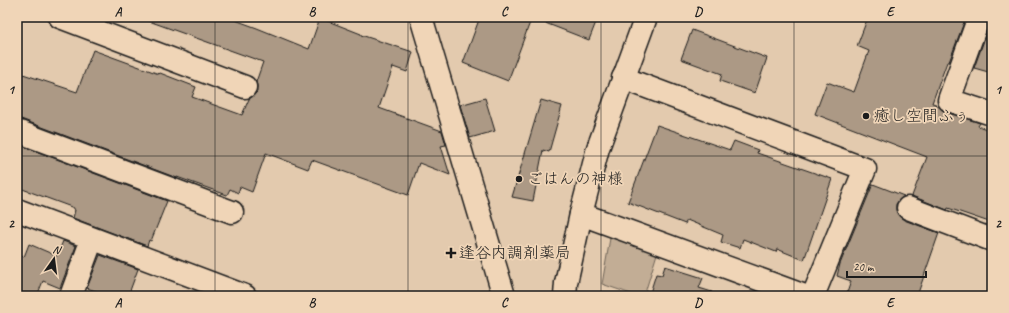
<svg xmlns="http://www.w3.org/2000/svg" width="1009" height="313" font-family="Caveat,'Klee One',sans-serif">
  <rect width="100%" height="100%" fill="#e3caae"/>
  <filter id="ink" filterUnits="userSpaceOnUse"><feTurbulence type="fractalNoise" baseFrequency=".025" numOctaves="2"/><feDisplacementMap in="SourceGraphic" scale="8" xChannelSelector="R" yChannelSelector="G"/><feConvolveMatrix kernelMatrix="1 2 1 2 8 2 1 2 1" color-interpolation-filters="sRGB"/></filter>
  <g filter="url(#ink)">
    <polygon fill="#c2ad95" stroke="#6f6458" points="612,227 660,244 644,296 637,296 602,284"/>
    <g fill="#ac9985" stroke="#1c1c1c">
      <polygon points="146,17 227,17 257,28 309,49 320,18 361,34 361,35 413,52 407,72 393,67 379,108 442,131 446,145 441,146 450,175 419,163 408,195 312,160 308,169 266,153 252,192 240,187 238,193 230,189 227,195 177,177 177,178 21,119 17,119 17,72 77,92 93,50 159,74 160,73 196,87 192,97 242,115 249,99 253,96 257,92 257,85 256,82 263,62 146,20"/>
      <polygon points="480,17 532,17 508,81 463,63"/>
      <polygon points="535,17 598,17 589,40 535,19"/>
      <polygon points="868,17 966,17 949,62 947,62 932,103 936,104 935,105 939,107 945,112 980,123 978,126 992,131 992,223 948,208 947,210 912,196 927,157 815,114 827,82 854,92 869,51 857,46"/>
      <polygon points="991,17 992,17 992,73 974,68 991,21"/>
      <polygon points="692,30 767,58 755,93 720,81 722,74 681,59"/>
      <polygon points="485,98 495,131 470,138 460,105"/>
      <polygon points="541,100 562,106 549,152 543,150 533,201 512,197"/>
      <polygon points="657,125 730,150 734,141 758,150 757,153 832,179 804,260 777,249 776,252 743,239 740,248 721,242 723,235 687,220 685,224 628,202"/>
      <polygon points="17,144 167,201 151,241 149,240 147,246 73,218 75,210 74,210 74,208 17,187"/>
      <polygon points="873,184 904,196 900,199 896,204 896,210 899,216 904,220 939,233 917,296 846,296 851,281 837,276 840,264"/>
      <polygon points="63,241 76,246 60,288 43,281 37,296 17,296 17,254 24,257 29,244 57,256"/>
      <polygon points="100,255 138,269 128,296 110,296 87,288"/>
      <polygon points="665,266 703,278 699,288 712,292 711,296 649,296 656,274 662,275"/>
    </g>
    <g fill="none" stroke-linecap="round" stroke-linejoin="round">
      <g stroke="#1c1c1c" stroke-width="25">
        <g id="minor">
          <polyline points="60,17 245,87"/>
          <polyline points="421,17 504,296"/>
          <polyline points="979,17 949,100 992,114"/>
          <polyline points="623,78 865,169 813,296"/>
          <polyline points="17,131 232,212"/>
          <polyline points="908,208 992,240"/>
          <polyline points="17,210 245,296"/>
          <polyline points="581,214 805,296"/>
          <polyline points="71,296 92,239"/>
        </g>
      </g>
      <g stroke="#1c1c1c" stroke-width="25">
        <polyline id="tertiary" points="565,296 566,283 581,214 598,148 646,17"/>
      </g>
      <use href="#minor" stroke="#f0d5b7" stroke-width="22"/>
      <use href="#tertiary" stroke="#f0d5b7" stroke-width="22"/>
    </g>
  </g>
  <path fill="none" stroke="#1c1c1c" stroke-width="1" stroke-opacity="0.55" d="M215 17V296M408 17V296M601 17V296M794 17V296M17 156H992"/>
  <g fill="#1c1c1c" stroke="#f0d5b7" stroke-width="1.5">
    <circle cx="866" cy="116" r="4"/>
    <circle cx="519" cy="179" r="4"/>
    <path d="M449 247h4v4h4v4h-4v4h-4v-4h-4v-4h4z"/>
  </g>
  <g text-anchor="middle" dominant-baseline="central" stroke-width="3.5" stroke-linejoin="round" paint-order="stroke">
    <g font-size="16" fill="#1c1c1c" stroke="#f0d5b7" text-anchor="start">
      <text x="874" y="116">癒し空間ふぅ</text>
      <text x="527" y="179">ごはんの神様</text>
      <text x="459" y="253">逢谷内調剤薬局</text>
    </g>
  </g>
  <rect width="1009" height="313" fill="none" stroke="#f0d5b7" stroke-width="44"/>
  <g transform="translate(54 259) rotate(14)" stroke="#f0d5b7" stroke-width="3" paint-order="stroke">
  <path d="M0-3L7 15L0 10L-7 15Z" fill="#1c1c1c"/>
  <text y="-6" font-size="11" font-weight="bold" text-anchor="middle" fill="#1c1c1c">N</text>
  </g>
  <path d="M847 271v6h79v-6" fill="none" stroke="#1c1c1c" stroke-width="2"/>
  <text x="853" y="271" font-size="12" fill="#1c1c1c" stroke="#f0d5b7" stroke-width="3" paint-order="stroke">20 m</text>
  <rect x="22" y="22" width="965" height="269" fill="none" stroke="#1c1c1c" stroke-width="1.5"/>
  <g font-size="13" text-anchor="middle" font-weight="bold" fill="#1c1c1c">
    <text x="118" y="16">A</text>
    <text x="312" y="16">B</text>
    <text x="504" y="16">C</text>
    <text x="698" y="16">D</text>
    <text x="890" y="16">E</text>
    <text x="11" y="94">1</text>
    <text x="998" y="94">1</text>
    <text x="11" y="228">2</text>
    <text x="998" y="228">2</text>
    <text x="118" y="307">A</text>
    <text x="312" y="307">B</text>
    <text x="504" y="307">C</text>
    <text x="698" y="307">D</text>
    <text x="890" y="307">E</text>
  </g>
</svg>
